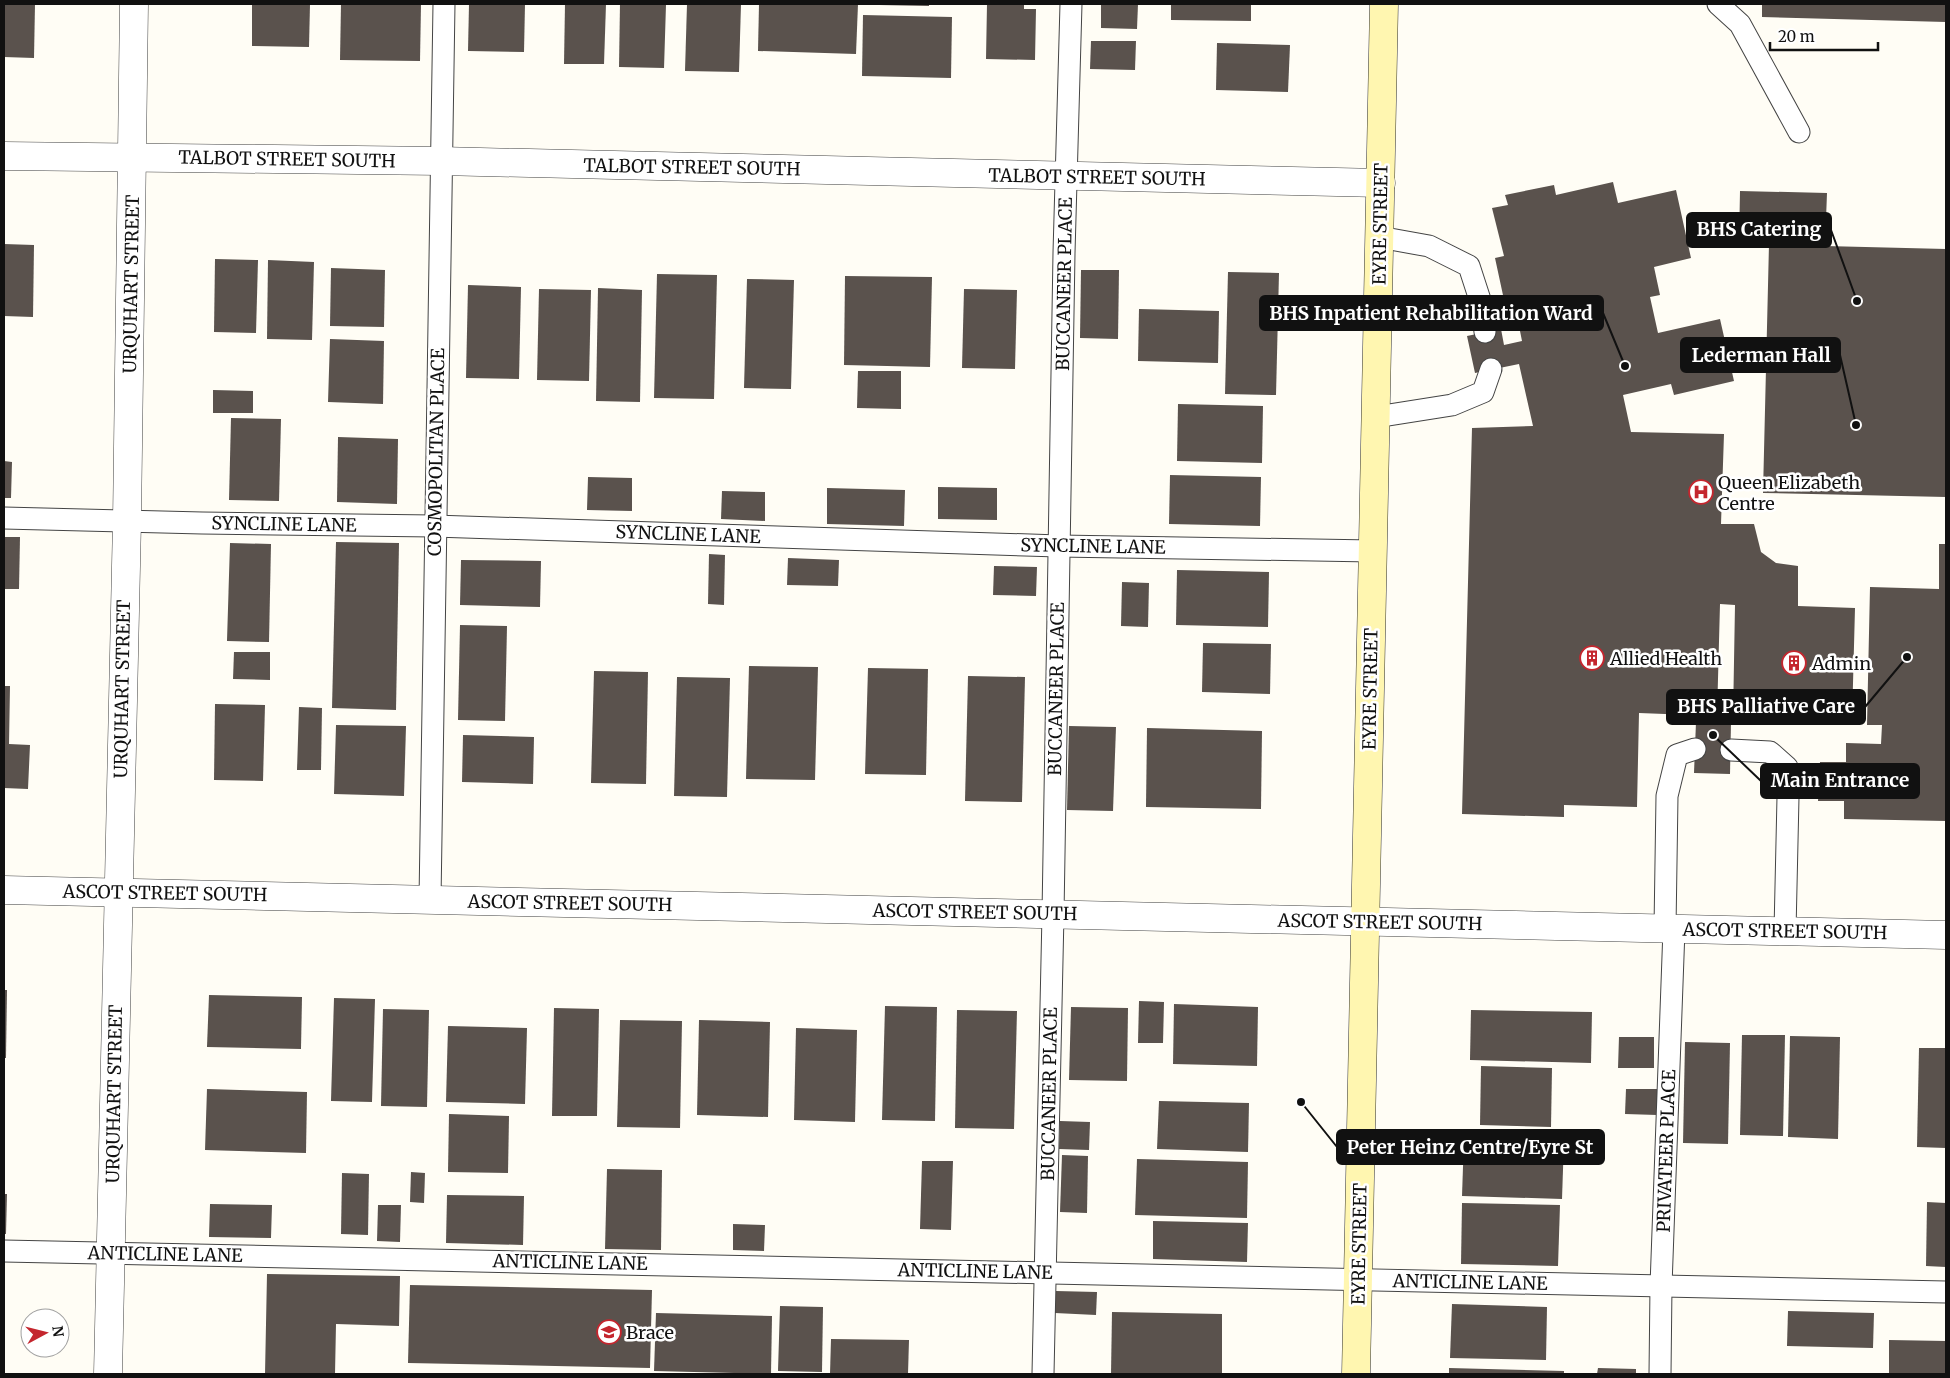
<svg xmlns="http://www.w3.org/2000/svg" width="1950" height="1378" font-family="Merriweather,serif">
  <rect width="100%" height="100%" fill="#fffdf5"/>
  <g fill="#5a524d">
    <polygon points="4,4 35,4 34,58 4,57"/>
    <polygon points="252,4 310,4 309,47 252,46"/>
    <polygon points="341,4 421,4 420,61 340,60"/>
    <polygon points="469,4 525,4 524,52 468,51"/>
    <polygon points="565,4 606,4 604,64 564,64"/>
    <polygon points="620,4 666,4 664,68 619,67"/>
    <polygon points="687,4 741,4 739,72 685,71"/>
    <polygon points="759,4 858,4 856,54 758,51"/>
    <polygon points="879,4 929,4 929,6 879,5"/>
    <polygon points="987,4 1024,4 1024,9 1036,9 1035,60 986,59"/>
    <polygon points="1101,4 1138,4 1137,29 1101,28"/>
    <polygon points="1171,4 1251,4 1251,21 1171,20"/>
    <polygon points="1762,4 1946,4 1946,22 1762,17"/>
    <polygon points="863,15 952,17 951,78 862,76"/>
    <polygon points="1091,41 1136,41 1135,70 1090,69"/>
    <polygon points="1217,43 1290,45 1288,92 1216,90"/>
    <polygon points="1613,182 1618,203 1676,190 1691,258 1654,267 1660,295 1650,297 1658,333 1720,319 1734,381 1674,395 1671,384 1623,395 1631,432 1724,434 1721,524 1754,524 1761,552 1776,563 1798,566 1798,606 1855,608 1852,721 1733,718 1735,605 1720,604 1717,716 1639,713 1637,807 1564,805 1564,817 1462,814 1472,428 1533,426 1519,364 1475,373 1467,336 1501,329 1504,345 1522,341 1518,321 1509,323 1495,258 1504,256 1492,208 1508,205 1505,195 1554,185 1556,195"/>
    <polygon points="1740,191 1827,193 1825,246 1946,249 1946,497 1763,493 1769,244 1739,244"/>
    <polygon points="4,244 34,245 33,317 4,316"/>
    <polygon points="215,259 258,260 256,333 214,332"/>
    <polygon points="268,260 314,262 312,340 267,339"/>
    <polygon points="331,268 385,270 384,327 330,326"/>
    <polygon points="1081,270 1119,270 1118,339 1080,338"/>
    <polygon points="1228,272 1279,273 1276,395 1225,394"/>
    <polygon points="657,274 717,275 714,399 654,398"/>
    <polygon points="845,276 932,277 930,367 844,365"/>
    <polygon points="747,279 794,280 791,389 744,388"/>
    <polygon points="468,285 521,287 519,379 466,378"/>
    <polygon points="598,288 642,290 640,402 596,401"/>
    <polygon points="539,289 591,290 589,381 537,380"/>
    <polygon points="964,289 1017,290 1015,369 962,368"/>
    <polygon points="1139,309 1219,311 1218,363 1138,361"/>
    <polygon points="330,339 384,341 383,404 328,402"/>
    <polygon points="858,371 901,371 901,409 857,408"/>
    <polygon points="213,390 253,391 253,413 213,413"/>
    <polygon points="1178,404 1263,406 1262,463 1177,461"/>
    <polygon points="231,418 281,419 279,501 229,500"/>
    <polygon points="338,437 398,439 397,504 337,502"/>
    <polygon points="4,461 12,462 11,498 4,498"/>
    <polygon points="1170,475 1261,477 1260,526 1169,524"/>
    <polygon points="588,477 632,478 632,511 587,510"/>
    <polygon points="938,487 997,488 997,520 938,519"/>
    <polygon points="827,488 905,490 904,526 827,524"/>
    <polygon points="722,491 765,492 765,521 721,519"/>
    <polygon points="4,537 20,537 19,589 4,589"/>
    <polygon points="336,542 399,543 396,710 332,708"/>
    <polygon points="230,543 271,544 269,642 227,641"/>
    <polygon points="1939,544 1946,544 1946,821 1844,819 1844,801 1818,801 1820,762 1846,762 1846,743 1881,744 1882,725 1867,725 1870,587 1939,589"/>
    <polygon points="709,554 725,555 724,605 708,604"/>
    <polygon points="788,558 839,560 838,586 787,585"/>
    <polygon points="461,560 541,561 540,607 460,605"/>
    <polygon points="994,566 1037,567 1036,596 993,595"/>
    <polygon points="1177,570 1269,572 1268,627 1176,625"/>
    <polygon points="1122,582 1149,583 1148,627 1121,626"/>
    <polygon points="460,625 507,626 505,721 458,720"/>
    <polygon points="1203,643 1271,644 1270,694 1202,692"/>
    <polygon points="234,652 270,652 270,680 233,679"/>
    <polygon points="749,666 818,667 815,780 746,779"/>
    <polygon points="868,668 928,669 926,775 865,774"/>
    <polygon points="594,671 648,672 646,784 591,783"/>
    <polygon points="968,676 1025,677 1022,802 965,801"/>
    <polygon points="677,677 730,678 727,797 674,796"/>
    <polygon points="4,686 10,686 9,744 30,745 28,789 4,788"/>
    <polygon points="215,704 265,705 263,781 214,780"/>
    <polygon points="299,707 322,708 321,770 297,770"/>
    <polygon points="1696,722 1731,722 1730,774 1694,773"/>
    <polygon points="336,725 406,726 404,796 334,794"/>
    <polygon points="1069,726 1116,727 1113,811 1067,810"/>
    <polygon points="1147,728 1262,731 1261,809 1146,807"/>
    <polygon points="463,735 534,737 533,784 462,782"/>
    <polygon points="4,990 7,990 6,1058 4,1058"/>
    <polygon points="209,995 302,997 301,1049 207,1047"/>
    <polygon points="334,998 375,999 372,1102 331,1101"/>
    <polygon points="1139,1001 1164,1002 1163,1043 1138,1043"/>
    <polygon points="1174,1004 1258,1007 1257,1066 1173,1064"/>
    <polygon points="885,1006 937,1007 935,1121 882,1120"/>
    <polygon points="1071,1007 1128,1008 1127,1081 1069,1080"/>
    <polygon points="554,1008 599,1009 597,1116 552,1116"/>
    <polygon points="383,1009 429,1010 427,1107 381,1106"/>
    <polygon points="957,1010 1017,1011 1014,1129 955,1128"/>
    <polygon points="1471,1010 1592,1012 1591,1063 1470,1060"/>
    <polygon points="620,1020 682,1021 680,1128 617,1127"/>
    <polygon points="699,1020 770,1022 768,1117 697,1115"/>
    <polygon points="448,1026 527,1028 525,1104 446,1102"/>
    <polygon points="796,1028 857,1030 855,1122 794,1120"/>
    <polygon points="1742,1035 1785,1035 1783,1136 1740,1135"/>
    <polygon points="1790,1036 1840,1037 1838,1139 1788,1137"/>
    <polygon points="1619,1037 1654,1037 1654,1068 1618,1068"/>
    <polygon points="1685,1042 1730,1043 1728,1144 1683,1143"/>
    <polygon points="1919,1048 1946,1048 1946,1148 1917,1147"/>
    <polygon points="1481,1066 1552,1068 1551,1127 1480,1125"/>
    <polygon points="207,1089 307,1092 306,1153 205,1150"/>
    <polygon points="1626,1089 1657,1089 1657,1115 1625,1114"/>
    <polygon points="1159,1101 1249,1103 1248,1152 1157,1149"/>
    <polygon points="449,1114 509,1116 508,1173 448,1172"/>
    <polygon points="1060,1121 1090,1122 1089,1150 1059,1149"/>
    <polygon points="1464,1138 1564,1140 1562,1199 1462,1196"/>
    <polygon points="1062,1155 1088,1156 1087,1213 1060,1212"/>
    <polygon points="1137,1159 1248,1162 1247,1218 1135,1215"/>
    <polygon points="922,1161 953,1161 951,1230 920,1229"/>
    <polygon points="607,1169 662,1170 661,1250 605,1249"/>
    <polygon points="411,1172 425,1173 424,1203 410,1202"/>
    <polygon points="342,1173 369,1174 368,1235 341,1234"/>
    <polygon points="4,1194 7,1194 6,1234 4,1234"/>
    <polygon points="447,1195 524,1196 523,1245 446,1243"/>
    <polygon points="1927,1202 1946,1203 1946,1267 1926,1266"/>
    <polygon points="1462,1203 1560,1205 1558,1266 1461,1264"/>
    <polygon points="210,1204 272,1205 271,1238 209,1237"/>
    <polygon points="378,1205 401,1205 400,1242 377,1241"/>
    <polygon points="1153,1221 1248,1223 1247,1262 1153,1259"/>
    <polygon points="733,1224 765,1225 764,1251 733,1250"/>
    <polygon points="267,1274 400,1276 399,1326 336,1324 335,1374 265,1374"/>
    <polygon points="410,1285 652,1290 650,1368 408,1363"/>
    <polygon points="1056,1291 1097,1292 1096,1315 1055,1313"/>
    <polygon points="1452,1304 1547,1307 1546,1360 1450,1358"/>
    <polygon points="780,1306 823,1307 822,1372 778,1371"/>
    <polygon points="1788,1311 1874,1313 1873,1348 1787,1346"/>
    <polygon points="1112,1312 1222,1314 1222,1374 1111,1374"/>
    <polygon points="656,1313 772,1316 771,1374 654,1371"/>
    <polygon points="831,1339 909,1340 908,1374 830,1374"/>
    <polygon points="1889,1340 1946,1341 1946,1374 1889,1374"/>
    <polygon points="1449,1368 1564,1371 1564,1374 1449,1374"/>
    <polygon points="1598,1368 1636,1369 1636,1374 1597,1374"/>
  </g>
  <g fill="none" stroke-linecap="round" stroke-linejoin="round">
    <g stroke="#444" stroke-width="23">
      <g id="service">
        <polyline points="1718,4 1740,24 1799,132"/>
        <polyline points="1379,237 1429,246 1469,266 1482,306 1485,332"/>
        <polyline points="1376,417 1452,405 1483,392 1491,369"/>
        <polyline points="4,518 202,523 434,526 1059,546 1373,551"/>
        <polyline points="1731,750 1770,752 1787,767 1788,797 1785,931"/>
        <polyline points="430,900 444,4"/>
        <polyline points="1665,928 1667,796 1677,755 1695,749"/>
        <polyline points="4,1251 1946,1292"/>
        <polyline points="1043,1374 1053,914 1064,253 1071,4"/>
        <polyline points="1660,1374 1661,1286 1674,929"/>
      </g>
    </g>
    <g stroke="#444" stroke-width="29">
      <g id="minor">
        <polyline points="4,156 440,161 1381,183"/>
        <polyline points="4,890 1946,935"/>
        <polyline points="108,1374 127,521 134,4"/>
      </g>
    </g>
    <g stroke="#333" stroke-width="29">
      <polyline id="secondary" points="1356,1374 1384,4"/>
    </g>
    <use href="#service" stroke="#fff" stroke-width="21"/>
    <use href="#minor" stroke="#fff" stroke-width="28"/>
    <use href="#secondary" stroke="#fff6b0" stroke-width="28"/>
  </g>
  <defs>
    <g id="hospital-ring" transform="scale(1.25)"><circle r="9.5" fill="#fff" stroke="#c4262e" stroke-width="1.5"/><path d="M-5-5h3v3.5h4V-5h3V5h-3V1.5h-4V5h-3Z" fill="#c4262e"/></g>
    <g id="building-ring" transform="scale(1.25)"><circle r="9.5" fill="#fff" stroke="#c4262e" stroke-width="1.5"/><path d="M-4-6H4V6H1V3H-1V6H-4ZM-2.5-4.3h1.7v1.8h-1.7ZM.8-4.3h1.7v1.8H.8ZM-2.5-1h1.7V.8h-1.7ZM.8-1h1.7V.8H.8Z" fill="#c4262e"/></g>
    <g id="university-ring" transform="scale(1.25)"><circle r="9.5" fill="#fff" stroke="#c4262e" stroke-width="1.5"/><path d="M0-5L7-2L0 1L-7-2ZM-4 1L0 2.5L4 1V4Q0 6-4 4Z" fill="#c4262e"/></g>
  </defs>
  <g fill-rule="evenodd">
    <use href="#hospital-ring" x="1701" y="492"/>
    <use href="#building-ring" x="1592" y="658"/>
    <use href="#building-ring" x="1794" y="663"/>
    <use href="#university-ring" x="609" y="1332"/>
  </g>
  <g text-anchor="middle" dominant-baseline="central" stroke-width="5" stroke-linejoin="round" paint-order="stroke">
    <g font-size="18" fill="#111" stroke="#fff">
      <text transform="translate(287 159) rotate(1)">TALBOT STREET SOUTH</text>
      <text transform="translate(692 167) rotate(1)">TALBOT STREET SOUTH</text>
      <text transform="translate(1097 177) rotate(1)">TALBOT STREET SOUTH</text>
      <text transform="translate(1380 224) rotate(-89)">EYRE STREET</text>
      <text transform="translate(131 284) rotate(-89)">URQUHART STREET</text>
      <text transform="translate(1064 284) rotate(-89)">BUCCANEER PLACE</text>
      <text transform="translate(436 452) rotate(-89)">COSMOPOLITAN PLACE</text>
      <text transform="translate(284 524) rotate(1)">SYNCLINE LANE</text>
      <text transform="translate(688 534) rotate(2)">SYNCLINE LANE</text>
      <text transform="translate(1093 546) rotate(1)">SYNCLINE LANE</text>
      <text transform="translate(122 689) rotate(-89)">URQUHART STREET</text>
      <text transform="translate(1056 689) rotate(-89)">BUCCANEER PLACE</text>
      <text transform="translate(1370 689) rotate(-89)">EYRE STREET</text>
      <text transform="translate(165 893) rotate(1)">ASCOT STREET SOUTH</text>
      <text transform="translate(570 903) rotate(1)">ASCOT STREET SOUTH</text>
      <text transform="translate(975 912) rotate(1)">ASCOT STREET SOUTH</text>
      <text transform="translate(1380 922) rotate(1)">ASCOT STREET SOUTH</text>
      <text transform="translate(1785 931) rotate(1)">ASCOT STREET SOUTH</text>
      <text transform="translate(114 1094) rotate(-89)">URQUHART STREET</text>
      <text transform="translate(1049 1094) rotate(-89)">BUCCANEER PLACE</text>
      <text transform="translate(1666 1151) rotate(-88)">PRIVATEER PLACE</text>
      <text transform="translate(1359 1244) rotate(-89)">EYRE STREET</text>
      <text transform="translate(165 1254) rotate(1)">ANTICLINE LANE</text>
      <text transform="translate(570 1262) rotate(1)">ANTICLINE LANE</text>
      <text transform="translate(975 1271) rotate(1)">ANTICLINE LANE</text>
      <text transform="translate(1470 1282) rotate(1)">ANTICLINE LANE</text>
    </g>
    <g font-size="18" fill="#111" stroke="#fff" text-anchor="start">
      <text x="1718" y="482">Queen Elizabeth<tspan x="1718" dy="21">Centre</tspan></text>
      <text x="1610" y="658">Allied Health</text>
      <text x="1812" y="663">Admin</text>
      <text x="626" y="1332">Brace</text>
    </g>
  </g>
  <path fill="none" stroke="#111" stroke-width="2" d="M1857 301L1831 230M1625 366L1603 313M1856 425L1840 355M1907 657L1865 707M1713 735L1761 781M1301 1102L1337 1147"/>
  <g fill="#111" stroke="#fff" stroke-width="2">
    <circle cx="1857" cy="301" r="5"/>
    <circle cx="1625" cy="366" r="5"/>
    <circle cx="1856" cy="425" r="5"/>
    <circle cx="1907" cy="657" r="5"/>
    <circle cx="1713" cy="735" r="5"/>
    <circle cx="1301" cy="1102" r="5"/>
  </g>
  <g fill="#111" stroke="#111" stroke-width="2">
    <rect x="1687" y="213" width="144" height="34" rx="5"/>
    <rect x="1260" y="296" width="343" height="34" rx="5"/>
    <rect x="1681" y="338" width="159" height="34" rx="5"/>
    <rect x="1667" y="690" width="198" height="34" rx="5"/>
    <rect x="1761" y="764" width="158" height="34" rx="5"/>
    <rect x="1337" y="1130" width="267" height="34" rx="5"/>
  </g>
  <g font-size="19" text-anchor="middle" font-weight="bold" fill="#fff">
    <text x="1759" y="236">BHS Catering</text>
    <text x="1431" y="320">BHS Inpatient Rehabilitation Ward</text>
    <text x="1761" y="362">Lederman Hall</text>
    <text x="1766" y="713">BHS Palliative Care</text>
    <text x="1840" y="787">Main Entrance</text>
    <text x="1470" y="1154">Peter Heinz Centre/Eyre St</text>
  </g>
  <rect width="1950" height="1378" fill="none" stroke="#111111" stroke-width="10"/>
  <g transform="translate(45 1333) rotate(83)"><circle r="24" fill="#ffffff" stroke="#a0a0a0"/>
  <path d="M0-4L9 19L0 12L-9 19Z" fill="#c4262e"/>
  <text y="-8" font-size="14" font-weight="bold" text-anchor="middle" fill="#111111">N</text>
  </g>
  <path d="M1770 42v8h108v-8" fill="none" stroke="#111111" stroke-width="2.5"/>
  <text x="1778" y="42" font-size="15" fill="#111111" stroke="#ffffff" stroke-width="4" paint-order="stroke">20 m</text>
</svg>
